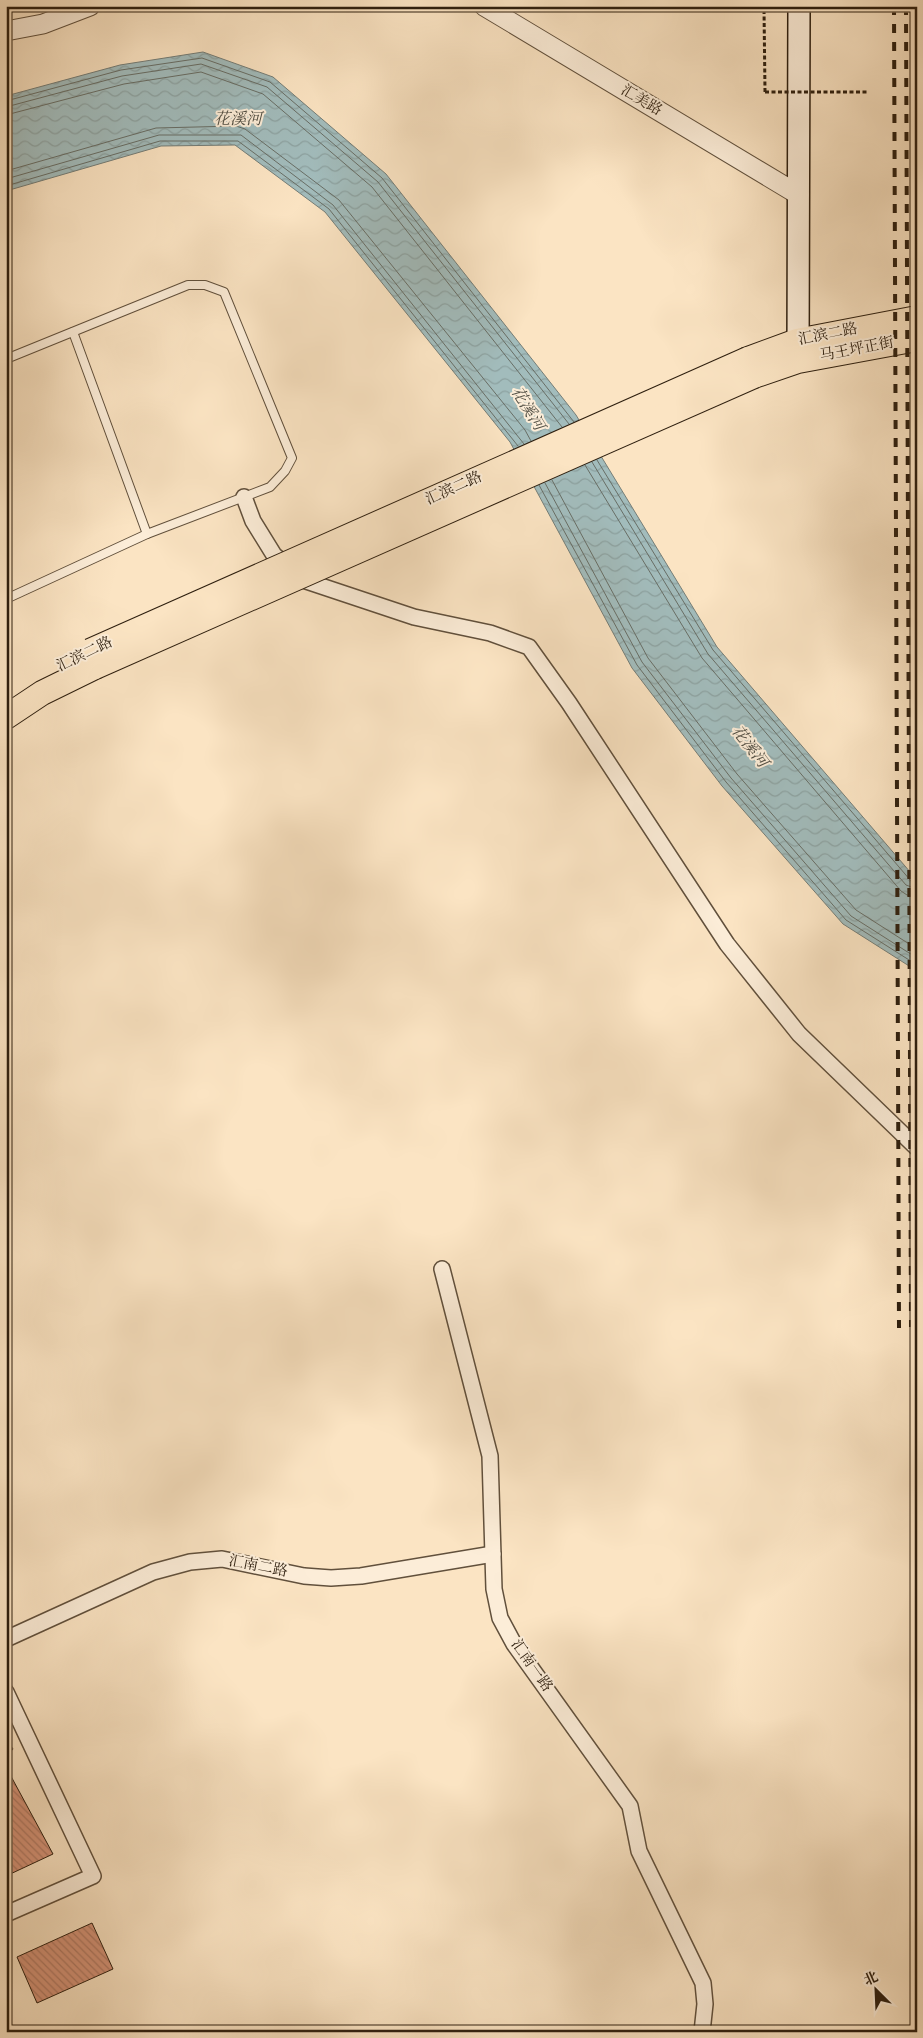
<svg xmlns="http://www.w3.org/2000/svg" width="923" height="2038" font-family="'Old Standard TT','Noto Serif SC',serif">
  <defs>
    <pattern id="water-waves" width="16" height="10" patternUnits="userSpaceOnUse" patternTransform="scale(1.25)"><rect width="16" height="10" fill="#a2bcbc"/><path d="M0 5q4-4 8 0t8 0" fill="none" stroke="#8ca1a0"/></pattern>
    <pattern id="building-back-hatch" width="6" height="6" patternUnits="userSpaceOnUse" patternTransform="scale(1.25)"><rect width="6" height="6" fill="#d59378"/><path d="M-1 5l2 2M0 0l6 6M5-1l2 2" fill="none" stroke="#ad7761"/></pattern>
  </defs>
  <rect width="100%" height="100%" fill="#fbe4c3"/>
  <filter id="stains"><feTurbulence type="fractalNoise" baseFrequency=".004" numOctaves="4"/><feColorMatrix values="0 0 0 0 .2 0 0 0 0 .09 0 0 0 0 .02 0 0 0 .5 -.17"/></filter>
  <radialGradient id="worn" r=".72"><stop offset=".6" stop-color="#630" stop-opacity="0"/><stop offset="1" stop-color="#630" stop-opacity=".3"/></radialGradient>
  <polygon fill="url(#water-waves)" stroke="#747d77" points="203,52 273,77 386,174 576,415 717,647 917,880 917,971 843,924 722,786 632,668 510,442 325,212 235,145 161,146 6,191 6,96 120,65"/>
  <g fill="none" stroke-linecap="round" stroke-linejoin="round">
    <g stroke="#686e66" stroke-width="1">
      <polyline points="6,101 121,70 202,58 270,82 382,178 574,422"/>
      <polyline points="6,107 122,76 201,64 267,87 378,182 569,424"/>
      <polyline points="6,115 124,84 201,72 263,94 372,187 562,427"/>
      <polyline points="6,171 156,128 236,126 245,129 339,200 525,430 531,441"/>
      <polyline points="6,179 159,135 241,135 333,205 524,444"/>
      <polyline points="6,186 160,141 238,141 329,209 518,446"/>
      <polyline points="597,460 713,650 911,881 917,883"/>
      <polyline points="592,462 708,654 906,885 917,889"/>
      <polyline points="585,465 702,658 901,891 907,895 917,897"/>
      <polyline points="552,480 648,658 737,774 856,910 917,949"/>
      <polyline points="545,483 642,662 731,778 851,916 917,958"/>
      <polyline points="539,485 637,665 726,782 846,920 917,965"/>
    </g>
  </g>
  <g fill="url(#building-back-hatch)" stroke="#2e1f0f">
    <polygon points="6,1739 13,1749 6,1757"/>
    <polygon points="6,1767 53,1854 6,1876"/>
    <polygon points="92,1923 113,1969 37,2003 17,1957"/>
  </g>
  <g fill="none" stroke-linecap="round" stroke-linejoin="round">
    <g stroke="#61503c" stroke-width="10">
      <g id="service">
        <polyline points="73,332 147,534"/>
        <polyline points="6,359 188,285 205,285 224,292 292,458 285,471 270,487 147,534 6,599"/>
      </g>
    </g>
    <g stroke="#61503c" stroke-width="18">
      <g id="minor">
        <polyline points="244,497 253,521 274,555 306,581 414,617 490,633 529,647 569,703 727,944 799,1034 917,1148"/>
        <polyline points="442,1269 490,1456 494,1589 500,1618 514,1644 630,1806 639,1851 703,1983 705,2004 702,2032"/>
        <polyline points="6,1639 153,1572 190,1562 222,1559 304,1576 331,1578 361,1576 493,1554"/>
        <polyline points="6,1692 93,1876 6,1914"/>
      </g>
    </g>
    <g stroke="#61503c" stroke-width="21">
      <g id="tertiary">
        <polyline points="484,6 799,195"/>
        <polyline points="6,31 43,24 90,6"/>
      </g>
    </g>
    <g stroke="#2e1f0f" stroke-width="24">
      <polyline id="secondary" points="798,358 799,6"/>
    </g>
    <g stroke="#2e1f0f" stroke-width="26">
      <g id="primary">
        <polyline points="748,359 797,341 917,318"/>
        <polyline points="754,376 798,361 917,339"/>
        <polyline points="6,717 42,693 95,667"/>
      </g>
    </g>
    <polyline stroke="#2e1f0f" stroke-width="3" stroke-dasharray="4 2.5" stroke-linecap="butt" points="765,92 764,9 779,9"/>
    <use href="#service" stroke="#fcedd8" stroke-width="8"/>
    <use href="#minor" stroke="#fcedd8" stroke-width="15"/>
    <use href="#tertiary" stroke="#fcedd8" stroke-width="19"/>
    <use href="#secondary" stroke="#fcedd8" stroke-width="21"/>
    <use href="#primary" stroke="#fbe4c3" stroke-width="24"/>
    <g stroke="#2e1f0f" stroke-width="4" stroke-dasharray="9 9" stroke-linecap="butt">
      <polyline points="894,6 899,1328"/>
      <polyline points="906,6 911,1327"/>
    </g>
    <g stroke="#2e1f0f" stroke-width="26" stroke-linecap="butt">
      <g id="primary-bridge">
        <polyline points="90,651 748,359"/>
        <polyline points="95,667 754,376"/>
      </g>
    </g>
    <polyline stroke="#2e1f0f" stroke-width="3" stroke-dasharray="4 2.5" stroke-linecap="butt" points="765,92 868,92"/>
    <use href="#primary-bridge" stroke="#fbe4c3" stroke-width="24"/>
  </g>
  <g text-anchor="middle" dominant-baseline="central" stroke-width="4" stroke-linejoin="round" paint-order="stroke">
    <g font-size="15" fill="#2e1f0f" stroke="#fcedd8">
      <text transform="translate(641 101) rotate(31)">汇美路</text>
      <text transform="translate(828 335) rotate(-11)">汇滨二路</text>
      <text transform="translate(857 350) rotate(-11)">马王坪正街</text>
      <text transform="translate(454 489) rotate(-24)">汇滨二路</text>
      <text transform="translate(85 655) rotate(-26)">汇滨二路</text>
      <text transform="translate(258 1567) rotate(11)">汇南二路</text>
      <text transform="translate(531 1666) rotate(55)">汇南一路</text>
    </g>
    <g font-size="16" font-style="italic" fill="#514e43" stroke="#fcedd8">
      <text x="238" y="120">花溪河</text>
      <text transform="translate(527 409) rotate(58)">花溪河</text>
      <text transform="translate(749 747) rotate(52)">花溪河</text>
    </g>
  </g>
  <rect width="923" height="2038" fill="none" stroke="#fbe4c3" stroke-width="25"/>
  <rect x="8" y="8" width="908" height="2023" fill="none" stroke="#2e1f0f" stroke-width="2.5"/>
  <rect x="12" y="12" width="898" height="2013" fill="none" stroke="#2e1f0f"/>
  <g transform="translate(876 1990) rotate(336)" stroke="#fcedd8" stroke-width="4" paint-order="stroke">
  <path d="M0-4L9 19L0 12L-9 19Z" fill="#2e1f0f"/>
  <text y="-8" font-size="14" font-weight="bold" text-anchor="middle" fill="#2e1f0f">北</text>
  </g>
  <rect width="100%" height="100%" filter="url(#stains)"/>
  <rect width="100%" height="100%" fill="url(#worn)"/>
</svg>
